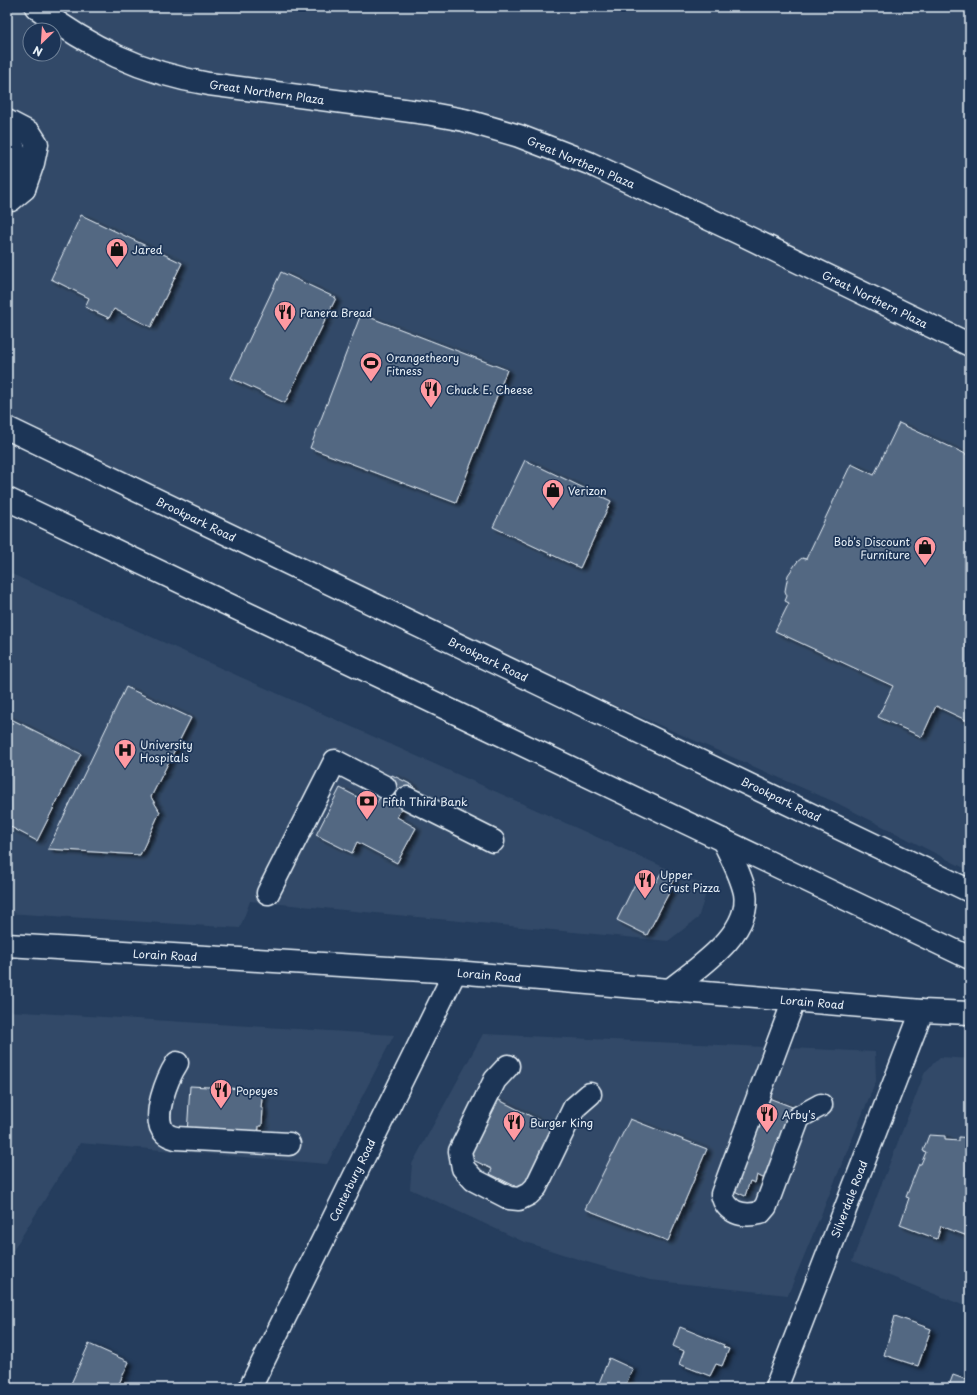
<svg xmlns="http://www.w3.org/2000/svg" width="977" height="1395" font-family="'Playpen Sans',sans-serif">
  <defs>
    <filter id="shadow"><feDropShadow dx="4.5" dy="2.5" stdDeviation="2" flood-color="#0009"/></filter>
  </defs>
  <rect width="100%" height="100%" fill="#253d5d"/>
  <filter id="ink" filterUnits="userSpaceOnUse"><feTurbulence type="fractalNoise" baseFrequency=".025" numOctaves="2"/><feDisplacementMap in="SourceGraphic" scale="8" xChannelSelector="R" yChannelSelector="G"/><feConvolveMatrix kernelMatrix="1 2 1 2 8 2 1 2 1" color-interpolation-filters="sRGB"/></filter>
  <g filter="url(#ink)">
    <g fill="#334a68" fill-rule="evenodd">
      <path d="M7 7H970V871L837 803 534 670 7 417ZM30 30H54V54H30Z"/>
      <polygon points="7,572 708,887 698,918 668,941 250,901 240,928 7,913"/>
      <polygon points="7,1011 394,1035 327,1164 80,1143 7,1260"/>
      <polygon points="483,1034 875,1052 876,1081 788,1295 650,1280 587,1262 522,1241 410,1189 412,1164"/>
      <polygon points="940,1057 970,1059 970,1308 852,1261 925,1072"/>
    </g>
    <g fill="#536782" stroke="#e8f1f8" filter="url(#shadow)">
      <polygon points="81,215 182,263 151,327 114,309 109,318 85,307 89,298 51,279"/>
      <polygon points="281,272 336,298 285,403 231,378"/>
      <polygon points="361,314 507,370 456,503 310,448"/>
      <polygon points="899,423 970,456 970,722 936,706 922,737 878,717 893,686 775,631 789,603 785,601 787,596 785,591 788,575 797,562 802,558 806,559 851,464 874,475"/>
      <polygon points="525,460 611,501 580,568 493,527"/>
      <polygon points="126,687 191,718 151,797 160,812 140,855 48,849"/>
      <polygon points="7,717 81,754 37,841 7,825"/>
      <polygon points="392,775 414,786 397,817 416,828 397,863 357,842 352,853 316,835 340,788 375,806"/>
      <polygon points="661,873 674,879 669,888 671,889 647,935 617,920 640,874 656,882"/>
      <polygon points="190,1086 263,1090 261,1108 263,1108 262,1126 259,1126 258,1138 187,1134"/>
      <polygon points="766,1097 795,1108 765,1179 757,1175 755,1183 750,1181 745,1196 732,1190"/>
      <polygon points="497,1099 558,1130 523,1190 490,1174 492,1169 473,1160 474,1158 469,1155"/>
      <polygon points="630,1119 707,1149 668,1241 585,1209"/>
      <polygon points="929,1135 945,1136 945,1140 959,1141 959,1137 970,1138 970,1237 941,1226 937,1239 900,1225 909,1198 906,1197 919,1164 921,1164 926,1152 923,1151"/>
      <polygon points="895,1316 931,1329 918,1366 884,1355"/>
      <polygon points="680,1327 724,1345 723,1347 729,1349 722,1366 716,1364 710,1376 679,1364 684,1351 673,1346"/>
      <polygon points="89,1344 129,1362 117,1388 69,1388"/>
      <polygon points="609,1358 633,1369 624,1388 609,1388 599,1383"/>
      <polygon points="953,1375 970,1381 970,1388 948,1388"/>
    </g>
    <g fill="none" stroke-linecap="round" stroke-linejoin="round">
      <g stroke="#e8f1f8" stroke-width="25">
        <g id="minor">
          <path d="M36 7C89 47 142 73 209 84L426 113 464 120 519 136 589 163 739 233 970 345"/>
          <polyline points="7,121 30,133 37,144 33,163 24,189"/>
          <polyline points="7,129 17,158 24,189 11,200 7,200"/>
          <polyline points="407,798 493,841"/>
          <polyline points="268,893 335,761 385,787"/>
          <path d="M794 1000 722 1194C726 1213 742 1217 760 1213L766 1206 799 1117 821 1105"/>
          <path d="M177 1063C168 1077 150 1118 165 1133 168 1136 172 1137 176 1138L289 1144"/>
          <polyline points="508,1066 495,1080 460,1151 463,1168 474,1180 509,1198 519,1199 529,1194 536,1187 574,1108 590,1094"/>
          <polyline points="250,1388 455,972"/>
          <polyline points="776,1388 922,1011"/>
        </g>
      </g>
      <g stroke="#e8f1f8" stroke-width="25">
        <g id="major">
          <polyline points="7,428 970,891"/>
          <polyline points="7,499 970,958"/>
          <polyline points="7,945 455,972 922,1011 970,1013"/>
          <path d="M670 990C697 968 752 934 745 893 741 874 731 857 723 840"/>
        </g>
      </g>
      <use href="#minor" stroke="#1d3557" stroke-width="22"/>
      <use href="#major" stroke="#1d3557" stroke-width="22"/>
    </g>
  </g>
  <defs>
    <g id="shop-pin" transform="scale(1.15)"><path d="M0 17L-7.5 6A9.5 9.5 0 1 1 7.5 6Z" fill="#ff9aa2" stroke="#1d3557"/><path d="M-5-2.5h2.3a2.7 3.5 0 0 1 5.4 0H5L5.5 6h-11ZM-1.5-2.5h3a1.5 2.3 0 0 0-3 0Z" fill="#111"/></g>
    <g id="restaurant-pin" transform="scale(1.15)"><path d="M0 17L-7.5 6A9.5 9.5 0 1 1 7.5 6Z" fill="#ff9aa2" stroke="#1d3557"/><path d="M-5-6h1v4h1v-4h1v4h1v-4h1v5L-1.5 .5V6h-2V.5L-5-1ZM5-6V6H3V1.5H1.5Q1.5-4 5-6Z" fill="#111"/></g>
    <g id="stadium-pin" transform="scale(1.15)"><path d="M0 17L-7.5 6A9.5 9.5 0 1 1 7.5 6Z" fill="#ff9aa2" stroke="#1d3557"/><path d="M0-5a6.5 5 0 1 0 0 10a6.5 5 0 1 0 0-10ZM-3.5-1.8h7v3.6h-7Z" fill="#111"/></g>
    <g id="hospital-pin" transform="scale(1.15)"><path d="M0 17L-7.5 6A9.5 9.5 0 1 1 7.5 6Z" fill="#ff9aa2" stroke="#1d3557"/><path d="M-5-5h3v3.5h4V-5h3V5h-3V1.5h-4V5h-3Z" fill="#111"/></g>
    <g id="bank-pin" transform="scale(1.15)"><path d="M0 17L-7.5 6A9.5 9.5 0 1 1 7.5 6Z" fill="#ff9aa2" stroke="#1d3557"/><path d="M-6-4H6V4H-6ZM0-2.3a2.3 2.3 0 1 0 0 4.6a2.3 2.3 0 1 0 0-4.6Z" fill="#111"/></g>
  </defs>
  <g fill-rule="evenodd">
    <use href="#shop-pin" x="117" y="249"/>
    <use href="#restaurant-pin" x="285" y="312"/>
    <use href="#stadium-pin" x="371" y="363"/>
    <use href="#restaurant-pin" x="431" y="389"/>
    <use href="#shop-pin" x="553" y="490"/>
    <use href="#shop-pin" x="925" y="547"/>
    <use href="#hospital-pin" x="125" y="750"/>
    <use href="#bank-pin" x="367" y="801"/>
    <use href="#restaurant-pin" x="645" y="880"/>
    <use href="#restaurant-pin" x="221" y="1090"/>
    <use href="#restaurant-pin" x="767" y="1114"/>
    <use href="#restaurant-pin" x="514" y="1122"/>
  </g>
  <g text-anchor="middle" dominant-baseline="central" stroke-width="3.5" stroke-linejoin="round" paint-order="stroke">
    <g font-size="11" fill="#e8f1f8" stroke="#1d3557">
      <text transform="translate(267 92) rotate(8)">Great Northern Plaza</text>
      <text transform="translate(581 162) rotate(23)">Great Northern Plaza</text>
      <text transform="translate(875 299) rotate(26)">Great Northern Plaza</text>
      <text transform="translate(196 519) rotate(26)">Brookpark Road</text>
      <text transform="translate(488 659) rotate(26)">Brookpark Road</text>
      <text transform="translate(781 799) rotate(26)">Brookpark Road</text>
      <text transform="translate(165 955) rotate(3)">Lorain Road</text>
      <text transform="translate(489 975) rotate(5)">Lorain Road</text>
      <text transform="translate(812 1002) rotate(5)">Lorain Road</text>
      <text transform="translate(352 1180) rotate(-64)">Canterbury Road</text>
      <text transform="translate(849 1199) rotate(-69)">Silverdale Road</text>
    </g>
    <g font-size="11" fill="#e8f1f8" stroke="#1d3557" text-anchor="start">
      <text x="132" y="249">Jared</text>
      <text x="300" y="312">Panera Bread</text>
      <text x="386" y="357">Orangetheory<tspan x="386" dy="13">Fitness</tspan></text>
      <text x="446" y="389">Chuck E. Cheese</text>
      <text x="568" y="490">Verizon</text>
      <text x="910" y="541" text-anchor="end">Bob's Discount<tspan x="910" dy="13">Furniture</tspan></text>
      <text x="140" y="744">University<tspan x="140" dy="13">Hospitals</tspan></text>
      <text x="382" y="801">Fifth Third Bank</text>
      <text x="660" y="874">Upper<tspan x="660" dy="13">Crust Pizza</tspan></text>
      <text x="236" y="1090">Popeyes</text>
      <text x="782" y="1114">Arby's</text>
      <text x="530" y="1122">Burger King</text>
    </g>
  </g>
  <rect width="977" height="1395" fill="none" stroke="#1d3557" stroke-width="24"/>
  <rect x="12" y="12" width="953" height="1371" fill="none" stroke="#e8f1f8" stroke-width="1.5" filter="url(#ink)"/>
  <g transform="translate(42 42) rotate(205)"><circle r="19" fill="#1d3557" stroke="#6e8097"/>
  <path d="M0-3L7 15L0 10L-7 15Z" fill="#ff9aa2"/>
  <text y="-6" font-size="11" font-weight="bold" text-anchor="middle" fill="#e8f1f8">N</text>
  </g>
</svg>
